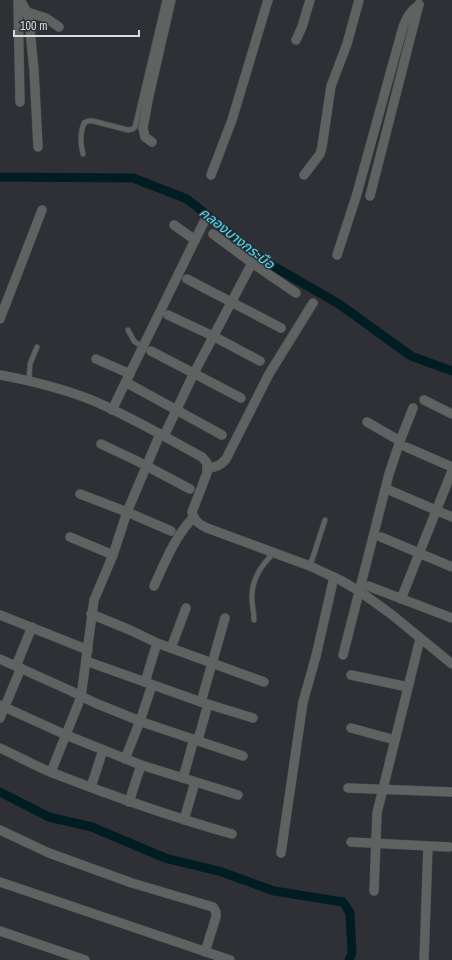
<svg xmlns="http://www.w3.org/2000/svg" width="452" height="960" font-family="'Archivo Narrow','Noto Sans Thai',sans-serif">
  <rect width="100%" height="100%" fill="#2f3035"/>
  <g fill="none" stroke-linecap="round" stroke-linejoin="round">
    <g stroke="#001d23" stroke-width="9">
      <polyline points="0,177 133,178 187,199 266,262 339,304 411,356 452,371"/>
      <polyline points="0,792 49,817 92,827 165,858 219,871 274,891 343,902 350,913 352,953 349,960"/>
    </g>
    <g stroke="#4b4c50" stroke-width="6">
      <g id="lane">
        <path d="M83 154C80 143 80 133 84 123L88 121H93L128 130 133 129 135 127 165 0"/>
        <polyline points="128,330 134,341 142,347"/>
        <polyline points="29,381 30,364 37,347"/>
        <polyline points="310,566 325,520"/>
        <path d="M254 620C254 611 251 602 252 594 253 577 262 564 274 553"/>
      </g>
    </g>
    <g stroke="#4b4c50" stroke-width="10">
      <g id="street">
        <polyline points="18,0 20,102"/>
        <polyline points="20,0 27,12 29,20 34,70 38,147"/>
        <polyline points="27,12 46,18 59,27"/>
        <polyline points="296,40 302,27 310,0"/>
        <polyline points="152,142 145,137 143,128 148,100 171,0"/>
        <polyline points="211,175 232,120 268,0"/>
        <polyline points="304,175 320,154 322,147 331,86 347,44 359,0"/>
        <polyline points="370,196 419,4"/>
        <polyline points="213,234 252,263 296,293"/>
        <polyline points="195,240 204,222"/>
        <path d="M337 255 356 197 403 27C407 17 410 11 419 5"/>
        <polyline points="187,279 281,328"/>
        <polyline points="168,315 213,336 260,361"/>
        <polyline points="0,319 42,210"/>
        <polyline points="151,351 241,398"/>
        <polyline points="96,359 130,374"/>
        <path d="M0 375C32 381 64 389 94 401 131 417 167 438 202 457L207 463V473L192 512C194 521 199 524 207 528L310 566 342 581 359 591 391 614 452 664"/>
        <polyline points="129,384 222,435"/>
        <polyline points="424,400 452,414"/>
        <polyline points="112,410 195,240 174,225"/>
        <polyline points="367,422 400,441"/>
        <polyline points="164,436 194,373 252,263"/>
        <polyline points="101,444 137,461 190,489"/>
        <polyline points="406,447 452,467"/>
        <path d="M208 468C217 467 221 465 226 459L269 374 313 303"/>
        <polyline points="389,490 452,517"/>
        <polyline points="80,494 127,512 171,531"/>
        <polyline points="70,537 113,555"/>
        <polyline points="381,537 452,567"/>
        <path d="M154 586C164 564 176 534 194 517"/>
        <polyline points="368,586 452,618"/>
        <polyline points="401,599 452,471"/>
        <polyline points="91,614 130,630 157,643 264,682"/>
        <polyline points="0,615 88,650"/>
        <polyline points="171,648 186,608"/>
        <polyline points="343,655 389,474 400,441 413,408"/>
        <polyline points="0,659 71,691 95,703 145,723 243,756"/>
        <polyline points="86,661 201,702 253,718"/>
        <polyline points="16,666 32,627"/>
        <polyline points="351,675 408,687"/>
        <polyline points="145,682 157,643"/>
        <polyline points="201,702 225,618"/>
        <polyline points="0,705 66,735 141,765 238,795"/>
        <polyline points="0,718 21,668"/>
        <polyline points="351,728 395,740"/>
        <polyline points="198,740 208,704"/>
        <path d="M0 748C18 756 35 766 53 773 112 796 172 817 232 834"/>
        <polyline points="125,759 140,721 152,685"/>
        <polyline points="51,772 81,697 94,600 113,555 127,512 160,434"/>
        <polyline points="183,778 194,739"/>
        <polyline points="91,787 103,750"/>
        <polyline points="348,788 452,792"/>
        <polyline points="129,802 141,765"/>
        <polyline points="184,820 195,782"/>
        <polyline points="0,830 49,853 132,883 213,907 216,912 216,917 205,952"/>
        <polyline points="351,842 449,847"/>
        <polyline points="281,853 303,702 316,656 334,577"/>
        <polyline points="0,882 230,960"/>
        <polyline points="374,891 377,813 420,639"/>
        <polyline points="0,931 85,960"/>
        <polyline points="424,960 428,846"/>
      </g>
    </g>
    <use href="#lane" stroke="#5f6261" stroke-width="4.5"/>
    <use href="#street" stroke="#5f6261" stroke-width="9"/>
  </g>
  <g text-anchor="middle" dominant-baseline="central" stroke-width="3" stroke-linejoin="round" paint-order="stroke">
    <g font-size="14" font-style="italic" fill="#45e1fc" stroke="#2f3035">
      <text transform="translate(237 238) rotate(38)">คลองบางกระบือ</text>
    </g>
  </g>
  <path d="M14 30v6h125v-6" fill="none" stroke="#dbdcdf" stroke-width="2"/>
  <text x="20" y="30" font-size="12" fill="#dbdcdf" stroke="#2f3035" stroke-width="3" paint-order="stroke">100 m</text>
</svg>
